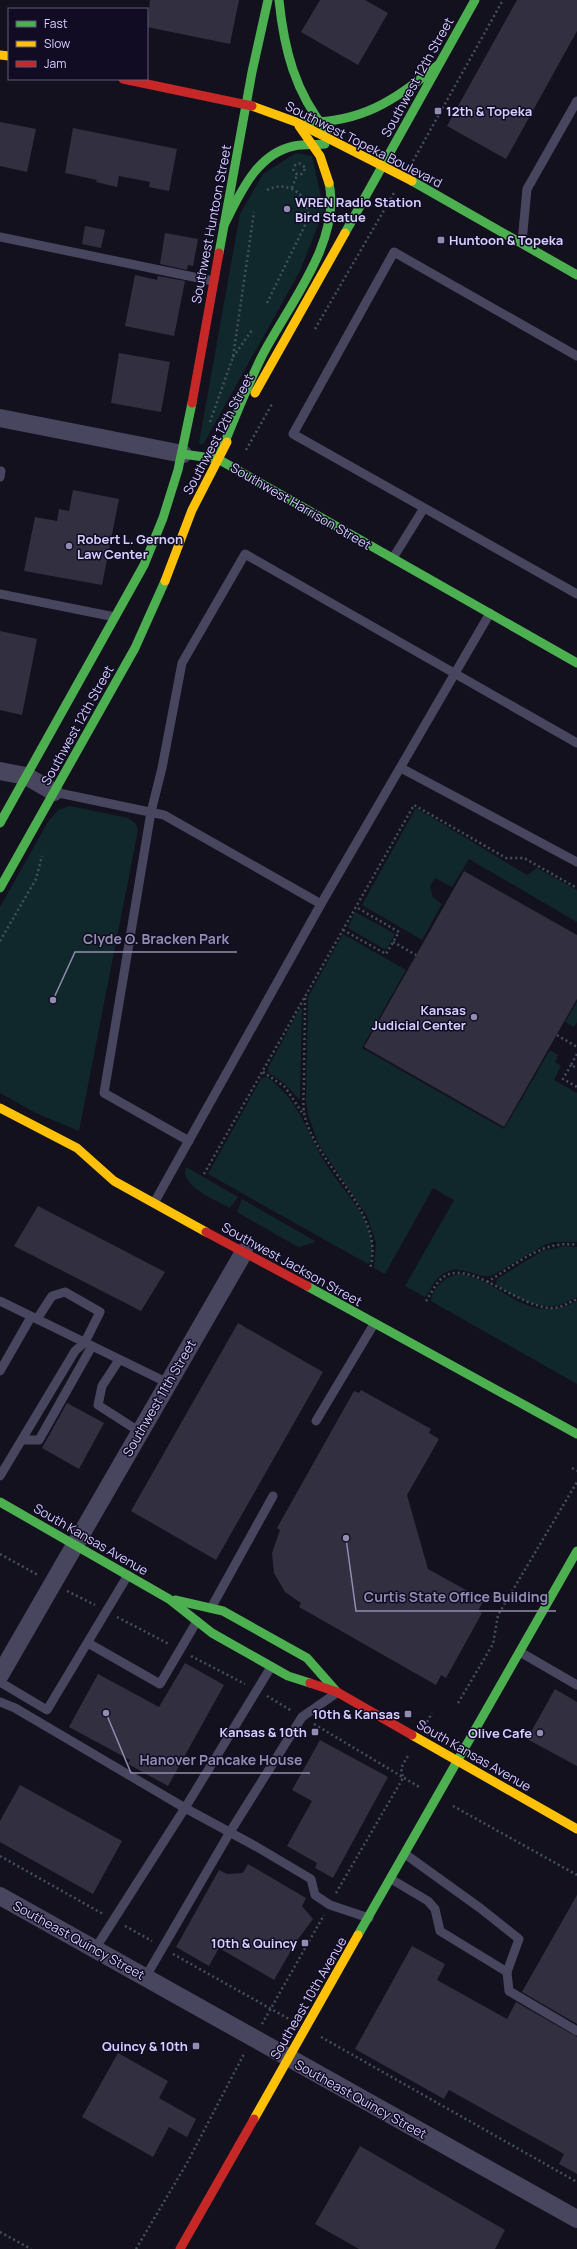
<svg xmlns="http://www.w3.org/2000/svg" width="577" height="2249" font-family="Manrope,sans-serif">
  <rect width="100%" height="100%" fill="#14111e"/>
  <g fill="#10282b">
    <polygon points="296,153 312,156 324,210 300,271 204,443 201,445 199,443 240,214 263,174"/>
    <polygon points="70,806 128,818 135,823 138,830 79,1131 36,1113 0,1093 0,907 48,822 58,810"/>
    <polygon points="416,808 527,875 537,868 577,890 577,922 469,859 452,887 435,878 430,886 433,897 442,904 422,940 362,905"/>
    <polygon points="355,912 395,934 386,950 348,928"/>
    <path d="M343 934 406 970 362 1048 504 1129 550 1050 558 1055 555 1062 561 1066 554 1080 577 1093V1242H554L546 1244 491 1276C472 1278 457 1259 437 1279 432 1284 430 1292 425 1297L405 1286 454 1200 433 1188 385 1274 374 1268 376 1243 367 1216 319 1145 308 1115 306 1100 308 997Z"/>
    <polygon points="577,1002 577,1022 574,1027 565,1022"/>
    <polygon points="300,1008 302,1009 300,1100 285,1084 269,1073 268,1068"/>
    <path d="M264 1077H267C303 1104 305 1132 328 1167 344 1193 375 1219 372 1252 371 1257 371 1261 368 1264L208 1174 261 1079Z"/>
    <path d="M186 1167 238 1197 230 1208C216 1200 179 1186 186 1167Z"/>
    <polygon points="242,1199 315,1241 313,1243 298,1247 237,1212"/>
    <path d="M565 1246 577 1247V1297C570 1300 562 1305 554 1306 535 1308 510 1295 496 1284L497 1279 542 1251Z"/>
    <path d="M461 1274C505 1282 526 1327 577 1301V1384L431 1301C433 1286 447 1275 461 1274Z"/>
  </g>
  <g fill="#322f40">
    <polygon points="150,0 239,0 230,44 147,27"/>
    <polygon points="320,0 365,0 388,13 358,65 301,32"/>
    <polygon points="517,0 577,0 577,31 506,159 447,126"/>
    <polygon points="0,122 36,129 27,172 0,166"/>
    <polygon points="73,128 177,149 169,191 149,187 150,182 119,176 117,187 96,182 97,180 65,173"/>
    <polygon points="85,226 105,230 101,248 82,244"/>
    <polygon points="165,233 198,239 193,266 188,265 187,270 160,264"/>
    <polygon points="135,275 157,280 158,276 185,281 174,336 125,326"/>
    <polygon points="119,353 170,362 161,412 111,403"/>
    <polygon points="73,490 119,499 102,585 24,571 35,517 57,521 59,509 69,511"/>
    <polygon points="0,631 37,639 22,715 0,710"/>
    <polygon points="464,871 577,935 577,999 504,1127 364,1047"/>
    <polygon points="38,1206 165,1272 141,1311 14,1246"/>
    <polygon points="238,1323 323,1372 216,1560 131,1511"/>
    <polygon points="361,1390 431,1429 429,1433 439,1439 407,1495 418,1534 428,1569 484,1600 478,1611 482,1613 446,1678 441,1675 436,1685 299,1607 301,1603 285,1592 274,1573 272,1553 280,1530 277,1528 354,1391 359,1393"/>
    <polygon points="67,1403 104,1423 79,1469 42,1448"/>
    <polygon points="185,1663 224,1685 168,1786 128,1764 130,1760 69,1727 98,1674 159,1707"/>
    <polygon points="555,1689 577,1702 577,1766 527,1739"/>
    <polygon points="320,1740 388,1777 333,1878 315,1868 317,1863 287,1846 312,1801 292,1790"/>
    <polygon points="20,1785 122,1841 93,1894 0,1842 0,1821"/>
    <polygon points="248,1864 306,1898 302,1906 313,1919 296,1942 274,1980 219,1948 209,1966 176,1947 219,1870 227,1874 243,1873"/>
    <polygon points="577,1895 577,2024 522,1992"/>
    <polygon points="412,1946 445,1964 437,1980 507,2019 516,2002 577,2037 577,2174 559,2164 564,2154 449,2090 444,2099 355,2049"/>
    <polygon points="118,2053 168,2081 159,2098 196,2119 187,2137 169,2127 153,2157 82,2117"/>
    <polygon points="360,2146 505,2230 495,2249 359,2249 315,2224"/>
  </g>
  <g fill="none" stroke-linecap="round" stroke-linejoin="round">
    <g stroke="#43505f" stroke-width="2.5" stroke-dasharray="2 3" stroke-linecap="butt">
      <polyline points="413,161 503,0"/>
      <circle cx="299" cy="169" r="5.5"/>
      <polyline points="292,188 297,175"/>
      <path d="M267 190C286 180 308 193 308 214"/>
      <polyline points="267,303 306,223"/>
      <polyline points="315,329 394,193"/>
      <polyline points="233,357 252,330"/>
      <polyline points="210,422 233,357 254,212"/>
      <polyline points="246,450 272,404"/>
      <polyline points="343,930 386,954 399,932 356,907"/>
      <polyline points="0,941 36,879 42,856"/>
      <polyline points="393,942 416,955"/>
      <path d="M305 998C305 1025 304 1053 304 1080 304 1092 302 1106 305 1117 319 1170 386 1211 370 1269"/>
      <polyline points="557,1035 577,1047"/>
      <polyline points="577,1054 571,1065 577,1068"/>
      <polyline points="571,1065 563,1079 577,1087"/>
      <polyline points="263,1072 285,1087 303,1114"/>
      <polyline points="204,1174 414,805 506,858 524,858 577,888"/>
      <path d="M487 1282C514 1266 543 1239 577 1245"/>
      <path d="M426 1301C431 1294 435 1284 442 1278 468 1257 517 1307 551 1308 561 1308 568 1303 577 1299"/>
      <polyline points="572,1468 577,1471"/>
      <polyline points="0,1554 38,1575"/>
      <polyline points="67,1591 95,1605"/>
      <polyline points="117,1617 169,1644"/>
      <polyline points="191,1656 245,1684"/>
      <polyline points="267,1696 292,1711"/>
      <polyline points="458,1703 493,1644 498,1615 577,1482"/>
      <polyline points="427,1722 432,1713"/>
      <polyline points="314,1724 421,1788"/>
      <polyline points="453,1806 577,1875"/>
      <polyline points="0,1856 103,1914"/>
      <polyline points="336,1893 403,1778 401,1768 409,1754"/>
      <polyline points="125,1926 152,1941"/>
      <polyline points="173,1954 289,2019"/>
      <polyline points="262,2024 324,1915"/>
      <polyline points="321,2037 577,2182"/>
      <polyline points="0,2232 31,2249"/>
      <polyline points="136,2249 187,2163 245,2052"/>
    </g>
    <g stroke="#48455f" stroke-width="9">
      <polyline points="0,237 213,281"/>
      <polyline points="522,242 527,189 577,101"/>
      <polyline points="577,356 394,252 293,434 577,594"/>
      <polyline points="0,477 1,471"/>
      <polyline points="393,558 424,508"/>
      <polyline points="0,594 115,617"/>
      <polyline points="401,768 577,862"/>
      <polyline points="54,792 164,815 321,904"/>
      <polyline points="189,1141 104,1093 151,812 162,768 182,663 245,554 577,743"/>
      <polyline points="154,1203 321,904 490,613"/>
      <polyline points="0,1301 168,1383"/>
      <polyline points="119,1360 102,1386 98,1405 140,1432"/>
      <polyline points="0,1371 31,1317"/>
      <polyline points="316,1421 374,1324"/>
      <polyline points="23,1440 39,1440 92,1346"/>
      <polyline points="0,1476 75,1351 85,1342 100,1312 65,1292 52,1296 37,1319"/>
      <polyline points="211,1608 273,1496"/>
      <polyline points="88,1643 160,1684 197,1621"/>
      <polyline points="520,1652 577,1685"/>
      <polyline points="271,1667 185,1808 257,1847 311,1879 315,1895 330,1905 369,1918"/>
      <polyline points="0,1682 47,1710 128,1575"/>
      <polyline points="0,1702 15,1708 185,1808 95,1949"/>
      <polyline points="405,1854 480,1908 519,1939 507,1972 509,1991 577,2031"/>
      <polyline points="391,1879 428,1901 435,1909 440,1931 507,1972"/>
      <polyline points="145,1978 230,1832 302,1717 335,1694"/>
    </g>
    <g stroke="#48455f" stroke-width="18">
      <polyline points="0,418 183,454"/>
      <polyline points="0,771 26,776 54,792"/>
      <polyline points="0,1675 244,1252"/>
      <polyline points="0,1896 577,2219"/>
    </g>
    <g stroke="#4caf50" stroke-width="9">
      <path d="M279 0C284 49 295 93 327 131"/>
      <path d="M303 122C360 124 396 100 438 65"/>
      <polyline points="412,181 577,275"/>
      <path d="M224 225C240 194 256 154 294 146 304 144 315 145 325 144"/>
      <polyline points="345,233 475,0"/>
      <polyline points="219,253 252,72 268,0"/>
      <polyline points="183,454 218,459 577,663"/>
      <path d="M218 459C232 425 245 391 261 358 286 308 342 242 329 183"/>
      <polyline points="0,823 144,565 163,518 178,470 192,403"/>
      <polyline points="0,888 135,648 165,581"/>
      <polyline points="307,1286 577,1434"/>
      <polyline points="0,1502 169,1599 212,1633 288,1676 310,1683"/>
      <polyline points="175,1600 223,1611 307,1658 337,1692"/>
      <polyline points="358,1935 577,1551"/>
    </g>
    <g stroke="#ffc107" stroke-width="9">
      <polyline points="0,55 9,56"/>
      <polyline points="252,106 296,122 412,181"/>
      <polyline points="299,126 320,156 329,183"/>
      <polyline points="255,393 345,233"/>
      <polyline points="165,581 192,510 227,442"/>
      <polyline points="0,1108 77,1148 114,1181 206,1232"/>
      <polyline points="412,1735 577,1829"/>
      <polyline points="254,2119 358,1935"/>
    </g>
    <g stroke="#c62828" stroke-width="9">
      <polyline points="123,79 252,106"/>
      <polyline points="192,403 219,253"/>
      <polyline points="206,1232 307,1286"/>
      <polyline points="310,1683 337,1692 412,1735"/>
      <polyline points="180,2249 254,2119"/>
    </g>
  </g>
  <g fill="#928cb0" stroke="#110c23" stroke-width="1.5">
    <rect x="434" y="107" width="8" height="8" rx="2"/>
    <circle cx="287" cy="209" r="4"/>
    <rect x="437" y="236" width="8" height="8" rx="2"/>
    <circle cx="69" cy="546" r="4"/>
    <circle cx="474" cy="1017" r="4"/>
    <rect x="404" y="1710" width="8" height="8" rx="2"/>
    <rect x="311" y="1728" width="8" height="8" rx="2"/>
    <circle cx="540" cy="1733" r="4"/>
    <rect x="301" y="1939" width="8" height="8" rx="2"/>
    <rect x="192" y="2042" width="8" height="8" rx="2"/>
  </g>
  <g text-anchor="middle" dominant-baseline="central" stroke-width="3" stroke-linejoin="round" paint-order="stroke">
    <g font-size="13" fill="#d6ceff" stroke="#110c23">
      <text transform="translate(417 77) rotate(-61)">Southwest 12th Street</text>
      <text transform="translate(364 144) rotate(27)">Southwest Topeka Boulevard</text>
      <text transform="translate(211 224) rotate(-79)">Southwest Huntoon Street</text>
      <text transform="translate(218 434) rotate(-62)">Southwest 12th Street</text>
      <text transform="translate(301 506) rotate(30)">Southwest Harrison Street</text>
      <text transform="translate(77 725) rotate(-61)">Southwest 12th Street</text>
      <text transform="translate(292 1264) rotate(29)">Southwest Jackson Street</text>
      <text transform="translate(159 1398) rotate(-60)">Southwest 11th Street</text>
      <text transform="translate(91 1539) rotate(30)">South Kansas Avenue</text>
      <text transform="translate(474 1755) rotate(30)">South Kansas Avenue</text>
      <text transform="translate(79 1940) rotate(29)">Southeast Quincy Street</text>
      <text transform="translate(308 1998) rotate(-60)">Southeast 10th Avenue</text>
      <text transform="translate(361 2099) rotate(29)">Southeast Quincy Street</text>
    </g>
    <g font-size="13" font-weight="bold" fill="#d6ceff" stroke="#110c23" text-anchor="end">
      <text x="446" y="111" text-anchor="start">12th &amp; Topeka</text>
      <text x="295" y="202" text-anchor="start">WREN Radio Station<tspan x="295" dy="15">Bird Statue</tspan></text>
      <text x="449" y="240" text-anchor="start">Huntoon &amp; Topeka</text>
      <text x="77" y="539" text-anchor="start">Robert L. Gernon<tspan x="77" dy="15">Law Center</tspan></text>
      <text x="466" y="1010">Kansas<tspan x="466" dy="15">Judicial Center</tspan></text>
      <text x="400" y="1714">10th &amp; Kansas</text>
      <text x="307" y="1732">Kansas &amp; 10th</text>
      <text x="532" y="1733">Olive Cafe</text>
      <text x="297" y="1943">10th &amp; Quincy</text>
      <text x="188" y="2046">Quincy &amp; 10th</text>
    </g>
  </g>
  <path fill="none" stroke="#928cb0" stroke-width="1.5" d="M53 1000L75 952H237M346 1538L356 1611H556M106 1713L131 1773H310"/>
  <g fill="#928cb0" stroke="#110c23" stroke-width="1.5">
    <circle cx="53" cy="1000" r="4"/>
    <circle cx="346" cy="1538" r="4"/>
    <circle cx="106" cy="1713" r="4"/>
  </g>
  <g font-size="14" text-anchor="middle" font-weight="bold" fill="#928cb0" stroke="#110c23" stroke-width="3" stroke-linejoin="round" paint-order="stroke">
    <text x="156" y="944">Clyde O. Bracken Park</text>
    <text x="456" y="1602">Curtis State Office Building</text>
    <text x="221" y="1765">Hanover Pancake House</text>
  </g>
  <rect x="8" y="8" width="140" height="72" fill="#110c23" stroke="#605a7b"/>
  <rect x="16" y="21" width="20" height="6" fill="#4caf50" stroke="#605a7b"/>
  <text x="44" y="28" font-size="12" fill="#d6ceff">Fast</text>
  <rect x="16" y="41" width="20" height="6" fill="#ffc107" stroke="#605a7b"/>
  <text x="44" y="48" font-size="12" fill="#d6ceff">Slow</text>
  <rect x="16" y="61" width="20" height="6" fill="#c62828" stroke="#605a7b"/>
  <text x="44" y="68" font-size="12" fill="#d6ceff">Jam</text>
</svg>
